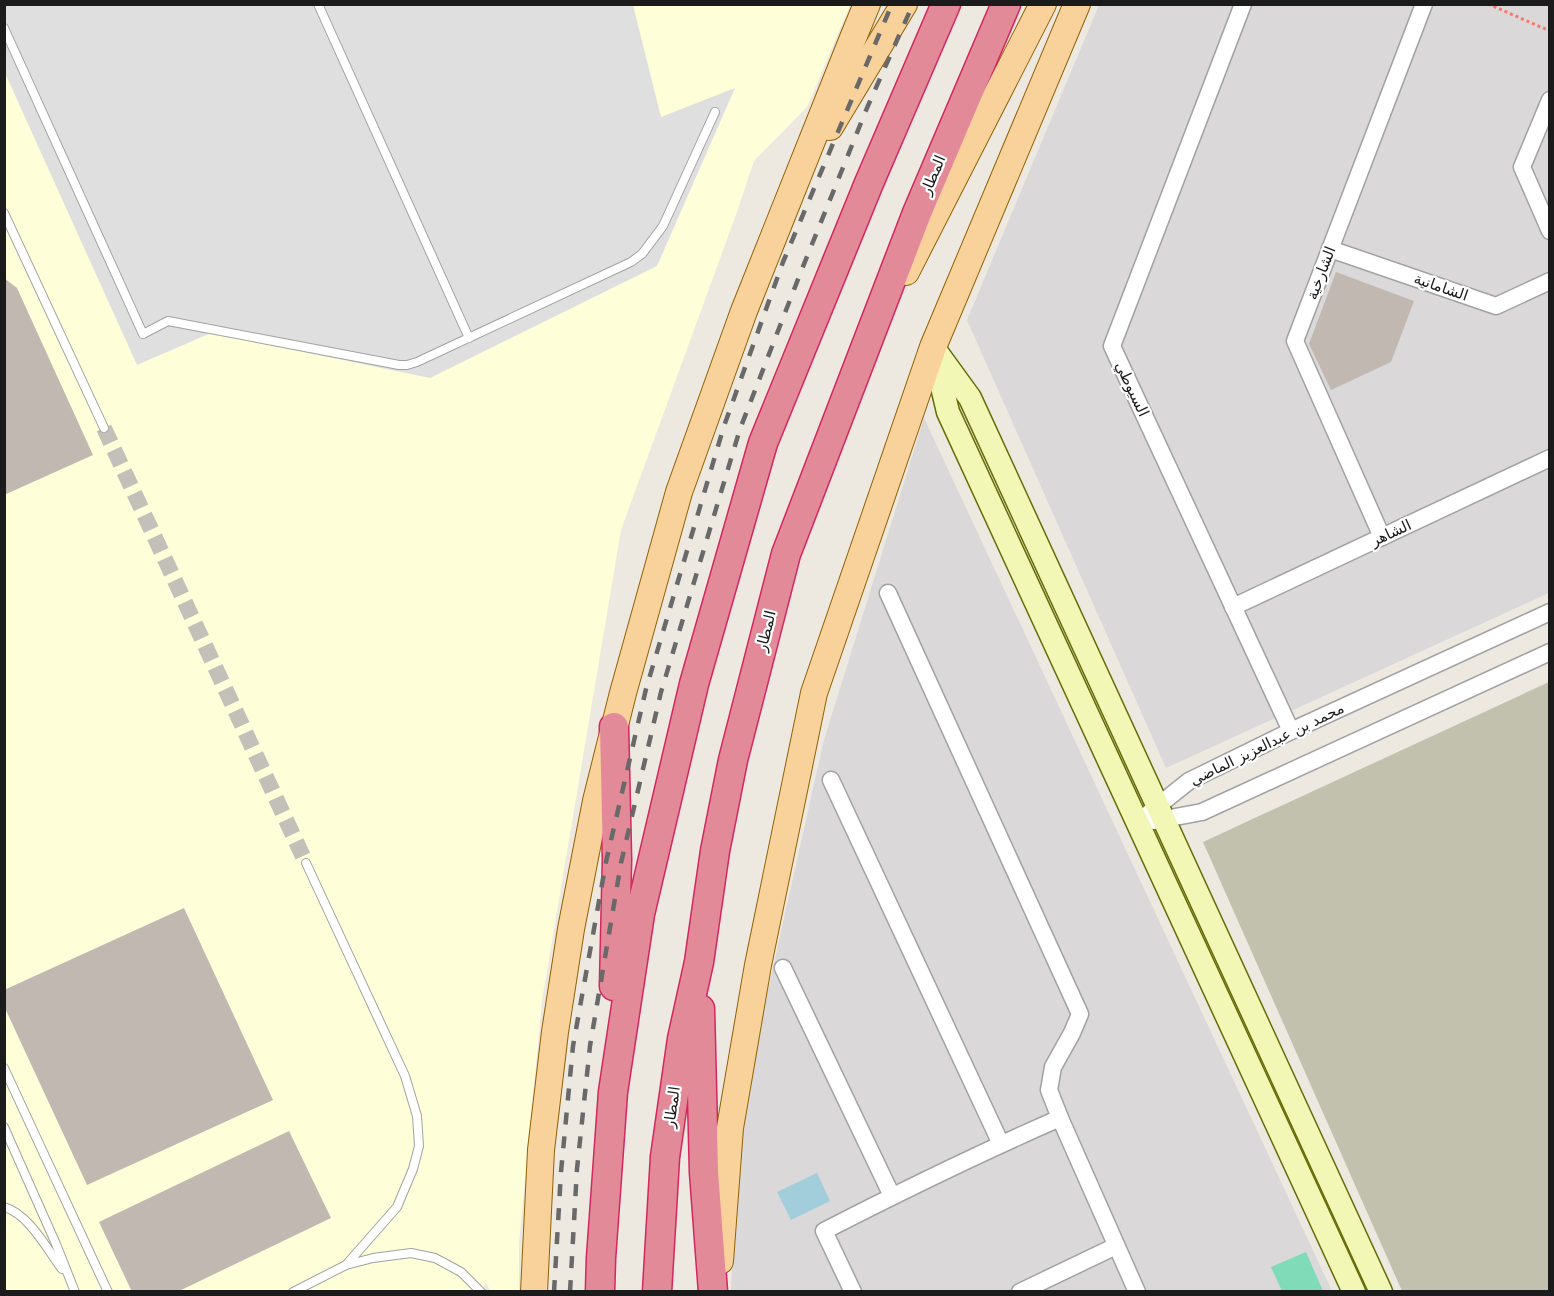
<svg xmlns="http://www.w3.org/2000/svg" width="1554" height="1296" font-family="'DejaVu Sans',Cairo,sans-serif">
  <rect width="100%" height="100%" fill="#ede9e1"/>
  <g fill="#dad8d8">
    <polygon points="1099,5 1549,5 1549,593 1166,768 967,320"/>
    <polygon points="924,418 1332,1291 731,1292 736,1132 824,740"/>
  </g>
  <polygon fill="#fefed9" points="5,5 850,5 807,107 754,161 737,212 621,530 542,1001 519,1243 519,1291 490,1291 486,1282 481,1292 5,1292"/>
  <polygon fill="#c1c1ad" points="1549,682 1549,1291 1402,1291 1203,842"/>
  <polygon fill="#80dbb9" points="1306,1252 1323,1291 1282,1291 1271,1267"/>
  <polygon fill="#dfdfdf" points="4,5 633,5 661,117 735,88 657,266 430,378 211,333 137,365 5,73"/>
  <polygon fill="#a2cdda" points="817,1173 830,1201 791,1220 777,1192"/>
  <g fill="#c1b8b1">
    <polygon points="1336,272 1414,301 1391,362 1331,390 1309,344"/>
    <polygon points="4,278 17,288 93,455 4,495"/>
    <polygon points="184,908 273,1100 87,1185 4,1006 4,990"/>
    <polygon points="289,1131 331,1218 177,1292 132,1292 99,1222"/>
  </g>
  <g fill="none" stroke-linecap="round" stroke-linejoin="round">
    <polyline stroke="#c3c0b9" stroke-width="16" stroke-dasharray="16 8" stroke-linecap="butt" points="104,428 306,863"/>
    <g stroke="#a2a2a2" stroke-width="10">
      <g id="lane">
        <polyline points="318,4 469,338"/>
        <polyline points="4,28 143,334 168,321 399,365 407,365 417,362 631,262 642,254 663,226 715,112"/>
        <polyline points="4,213 104,428"/>
        <polyline points="306,863 405,1076 417,1116 419,1146 413,1169 397,1207 346,1265"/>
        <polyline points="4,1068 108,1292"/>
        <polyline points="4,1127 56,1244 75,1292"/>
        <path d="M4 1207C29 1214 47 1249 62 1269"/>
        <polyline points="293,1292 346,1265 373,1258 411,1253 435,1258 461,1272 481,1292"/>
      </g>
    </g>
    <g stroke="#a2a2a2" stroke-width="19">
      <g id="street">
        <polyline points="1243,4 1112,346 1291,731"/>
        <polyline points="1550,100 1522,167 1550,231"/>
        <polyline points="1330,249 1496,306 1550,281"/>
        <polyline points="1382,537 1295,341 1424,4"/>
        <polyline points="888,593 1080,1014 1072,1033 1053,1067 1049,1090 1060,1118 1137,1292"/>
        <polyline points="1233,607 1550,458"/>
        <polyline points="831,780 1001,1144"/>
        <polyline points="1149,813 1189,781 1291,731 1550,612"/>
        <polyline points="1154,821 1202,812 1550,652"/>
        <polyline points="783,968 892,1196"/>
        <path d="M853 1292 824 1231C902 1191 980 1153 1060 1118"/>
        <polyline points="1020,1292 1116,1246"/>
      </g>
    </g>
    <g stroke="#626e07" stroke-width="25">
      <g id="secondary">
        <polyline points="933,347 970,398 1381,1292"/>
        <polyline points="935,357 948,412 1354,1292"/>
      </g>
    </g>
    <g stroke="#8f6204" stroke-width="28">
      <g id="primary">
        <polyline points="830,127 904,4"/>
        <polyline points="906,272 1043,4"/>
        <polyline points="720,1261 730,1128 758,965 814,693 933,347 1077,4"/>
        <polyline points="534,1292 541,1150 555,1032 571,929 596,801 623,693 679,492 744,311 853,38 867,4"/>
      </g>
    </g>
    <g stroke="#d22760" stroke-width="31">
      <g id="highway">
        <polyline points="614,727 617,860 614,986"/>
        <polyline points="700,1009 704,1172 713,1292"/>
        <polyline points="600,1292 601,1258 613,1092 640,914 694,684 763,443 869,183 946,4"/>
        <polyline points="657,1292 665,1157 682,1039 699,962 715,851 733,760 786,554 917,213 1006,4"/>
      </g>
    </g>
    <polyline stroke="#f67969" stroke-width="3" stroke-dasharray="3 3" stroke-linecap="butt" points="1488,4 1550,31"/>
    <use href="#lane" stroke="#fff" stroke-width="8"/>
    <use href="#street" stroke="#fff" stroke-width="16"/>
    <use href="#secondary" stroke="#f3f7b5" stroke-width="22"/>
    <use href="#primary" stroke="#f9d19a" stroke-width="26"/>
    <use href="#highway" stroke="#e38a99" stroke-width="28"/>
    <g stroke="#696969" stroke-width="4.5" stroke-dasharray="12 12" stroke-linecap="butt">
      <polyline points="554,1292 561,1172 573,1046 606,862 646,689 724,426 783,262 892,4"/>
      <polyline points="570,1292 577,1169 590,1046 621,863 661,692 740,429 802,269 867,108 913,4"/>
    </g>
  </g>
  <g text-anchor="middle" dominant-baseline="central" stroke-width="4.5" stroke-linejoin="round" paint-order="stroke">
    <g font-size="15" fill="#1b1b1b" stroke="#fff">
      <text transform="translate(933 175) rotate(-67)">المطار</text>
      <text transform="translate(1321 273) rotate(-69)">الشارخية</text>
      <text transform="translate(1441 287) rotate(19)">الشامانية</text>
      <text transform="translate(1132 389) rotate(65)">السيوطي</text>
      <text transform="translate(1391 533) rotate(-25)">الشاهر</text>
      <text transform="translate(766 631) rotate(-76)">المطار</text>
      <text transform="translate(1267 744) rotate(-26)">محمد بن عبدالعزيز الماضي</text>
      <text transform="translate(672 1107) rotate(-82)">المطار</text>
    </g>
  </g>
  <rect width="1554" height="1296" fill="none" stroke="#1b1b1b" stroke-width="12"/>
</svg>
